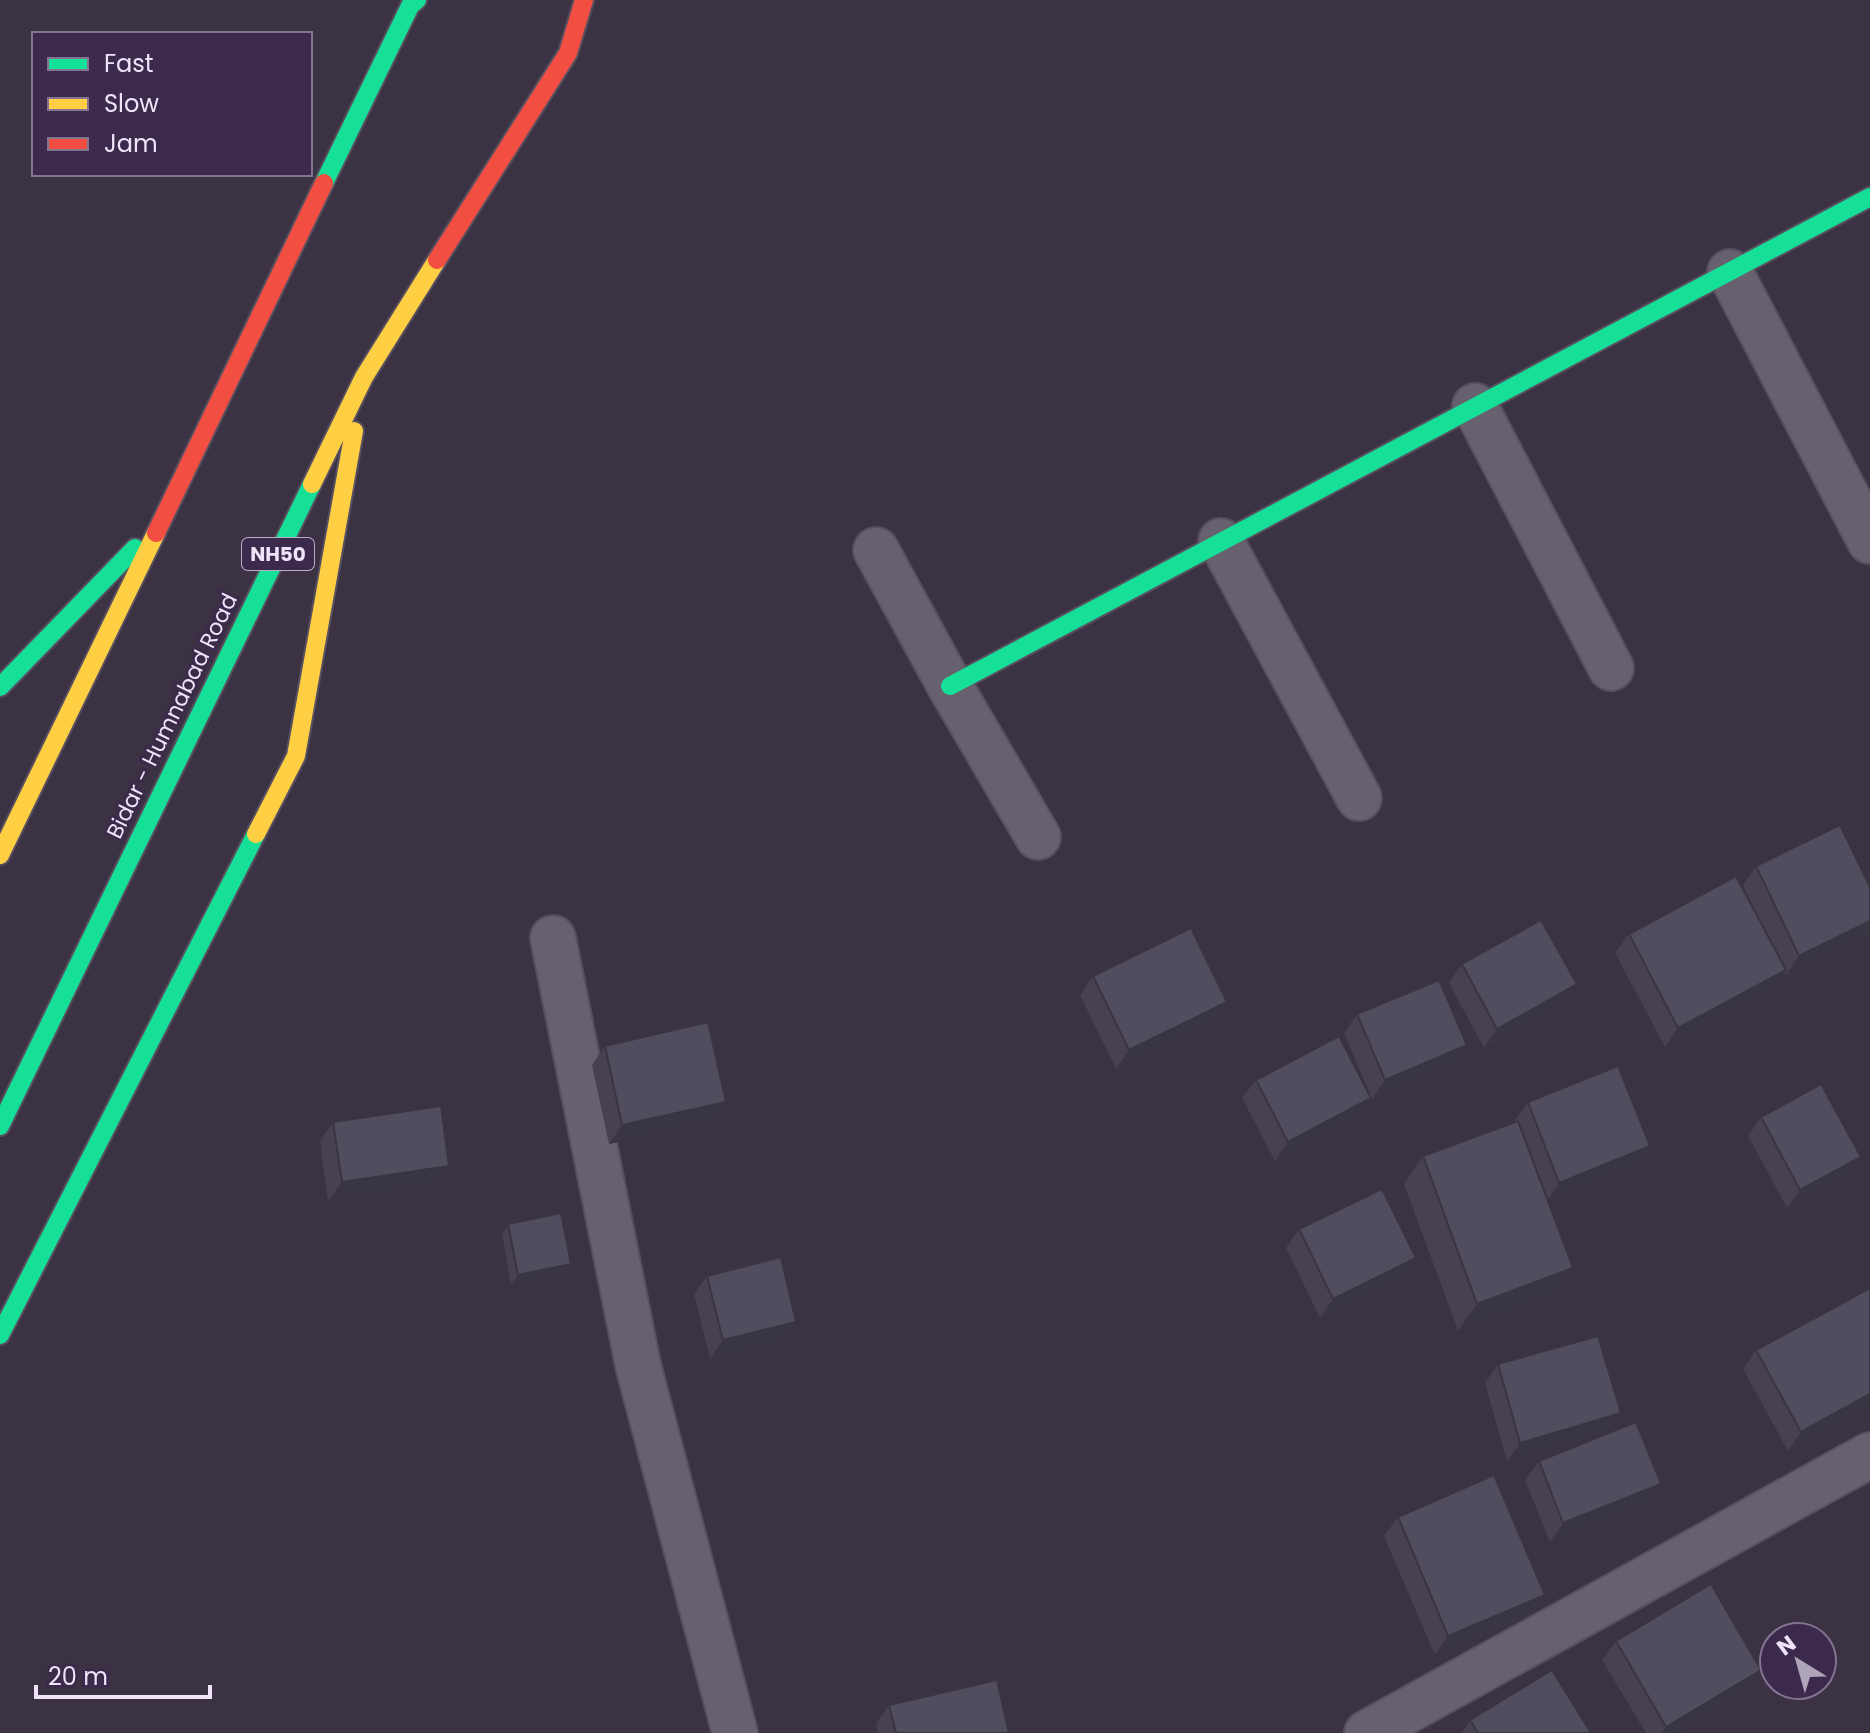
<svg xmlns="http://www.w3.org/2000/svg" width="1870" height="1733" font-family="Poppins,sans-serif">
  <rect width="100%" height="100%" fill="#3b3244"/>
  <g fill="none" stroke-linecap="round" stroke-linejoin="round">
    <g stroke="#574f5f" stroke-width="48">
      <g id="street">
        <polyline points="1730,272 1870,541"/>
        <polyline points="1475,406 1611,668"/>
        <polyline points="1221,541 1359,798"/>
        <polyline points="876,550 950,686 1038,837"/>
        <polyline points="553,938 638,1365 735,1733"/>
        <polyline points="1367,1733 1870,1455"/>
      </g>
    </g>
    <g stroke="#574f5f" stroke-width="22">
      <g id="fast">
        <polyline points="324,183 410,6 417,0"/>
        <polyline points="950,686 1870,197"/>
        <polyline points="0,687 135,548"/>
        <polyline points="0,1126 312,484"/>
        <polyline points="0,1335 256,834"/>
      </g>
    </g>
    <g stroke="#574f5f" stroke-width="22">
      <g id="slow">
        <polyline points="312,484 364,377 437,260"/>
        <polyline points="256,834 296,756 354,431"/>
        <polyline points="0,855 156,533"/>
      </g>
    </g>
    <g stroke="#574f5f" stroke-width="22">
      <g id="jam">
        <polyline points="437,260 568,53 584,0"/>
        <polyline points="156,533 324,183"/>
      </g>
    </g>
    <use href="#street" stroke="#67606e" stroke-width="44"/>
    <use href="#fast" stroke="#16e098" stroke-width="18"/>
    <use href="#slow" stroke="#ffcf43" stroke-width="18"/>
    <use href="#jam" stroke="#f24e42" stroke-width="18"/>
  </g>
  <g fill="#474152">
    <polygon points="1756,866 1870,887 1870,933 1786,975 1784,972 1772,989 1665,1047 1615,953 1629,934 1763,928 1743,885"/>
    <polygon points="1462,964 1577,984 1563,1003 1484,1048 1449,983"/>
    <polygon points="1093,976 1227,1002 1214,1021 1116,1069 1080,995"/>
    <polygon points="1357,1014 1454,1064 1372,1099 1344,1033"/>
    <polygon points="605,1046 726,1102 712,1121 609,1144 592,1065"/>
    <polygon points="1256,1080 1371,1098 1358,1117 1275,1161 1242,1098"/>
    <polygon points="1528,1102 1650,1146 1637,1165 1548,1201 1573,1268 1554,1295 1458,1331 1404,1184 1423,1156 1515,1122 1515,1120"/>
    <polygon points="1761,1117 1848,1176 1787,1208 1748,1136"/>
    <polygon points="333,1122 436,1185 328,1201 320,1141"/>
    <polygon points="508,1224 571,1264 564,1273 511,1284 502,1234"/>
    <polygon points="1299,1229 1416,1258 1402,1277 1320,1318 1286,1248"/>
    <polygon points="707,1276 796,1322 783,1341 710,1359 694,1294"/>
    <polygon points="1756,1350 1870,1405 1788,1451 1743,1369"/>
    <polygon points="1498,1364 1607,1432 1507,1462 1485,1383"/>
    <polygon points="1539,1461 1648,1503 1550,1542 1525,1480"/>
    <polygon points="1398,1517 1545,1595 1532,1614 1435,1655 1384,1536"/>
    <polygon points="1616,1641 1761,1670 1748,1688 1674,1733 1646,1733 1602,1660"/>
    <polygon points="889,1705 1009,1733 878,1733 876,1724"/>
    <polygon points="1470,1720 1591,1733 1462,1733"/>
  </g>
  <g fill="#393542">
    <polygon points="1870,921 1870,933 1786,975 1799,956"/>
    <polygon points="1786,970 1772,989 1665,1047 1678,1028"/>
    <polygon points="1577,984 1563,1003 1484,1048 1497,1029"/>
    <polygon points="1227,1002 1214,1021 1116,1069 1129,1050"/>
    <polygon points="1467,1045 1454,1064 1372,1099 1385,1080"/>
    <polygon points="1371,1098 1358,1117 1275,1161 1288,1142"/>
    <polygon points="726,1102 712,1121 609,1144 622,1125"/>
    <polygon points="1650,1146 1637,1165 1546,1202 1559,1183"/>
    <polygon points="1861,1157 1848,1176 1787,1208 1800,1190"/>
    <polygon points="449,1166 436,1185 328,1201 342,1182"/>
    <polygon points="1416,1258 1402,1277 1320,1318 1333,1299"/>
    <polygon points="571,1264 564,1273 511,1284 518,1275"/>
    <polygon points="1573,1268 1554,1295 1458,1331 1477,1304"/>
    <polygon points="796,1322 783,1341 710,1359 723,1340"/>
    <polygon points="1870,1394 1870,1405 1788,1451 1801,1432"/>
    <polygon points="1621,1413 1607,1432 1507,1462 1520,1443"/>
    <polygon points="1661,1484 1648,1503 1550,1542 1563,1523"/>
    <polygon points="1545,1595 1532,1614 1435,1655 1448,1636"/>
    <polygon points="1761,1670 1748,1688 1674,1733 1662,1733 1666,1727"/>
  </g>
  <g fill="#524c5f" stroke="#393542" stroke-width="2">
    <polygon points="1840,825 1870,887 1870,921 1799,956 1756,866"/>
    <polygon points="1736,876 1786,970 1678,1028 1629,934"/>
    <polygon points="1541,920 1577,984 1497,1029 1462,964"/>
    <polygon points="1191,928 1227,1002 1129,1050 1093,976"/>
    <polygon points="1439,980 1467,1045 1385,1080 1357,1014"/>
    <polygon points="708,1022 726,1102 622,1125 605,1046"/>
    <polygon points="1339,1036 1371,1098 1288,1142 1256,1080"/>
    <polygon points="1618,1066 1650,1146 1559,1183 1528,1102"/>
    <polygon points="1821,1084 1861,1157 1800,1190 1761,1117"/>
    <polygon points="441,1106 449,1166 342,1182 333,1122"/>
    <polygon points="1518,1121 1573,1268 1477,1304 1423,1156"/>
    <polygon points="1382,1189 1416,1258 1333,1299 1299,1229"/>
    <polygon points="561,1213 571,1264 518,1275 508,1224"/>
    <polygon points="781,1257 796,1322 723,1340 707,1276"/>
    <polygon points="1870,1288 1870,1394 1801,1432 1756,1350"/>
    <polygon points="1598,1336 1621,1413 1520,1443 1498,1364"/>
    <polygon points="1636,1422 1661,1484 1563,1523 1539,1461"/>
    <polygon points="1494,1475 1545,1595 1448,1636 1398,1517"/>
    <polygon points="1711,1584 1761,1670 1666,1727 1616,1641"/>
    <polygon points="1552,1670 1591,1733 1478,1733 1470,1720"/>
    <polygon points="997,1680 1009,1733 896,1733 889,1705"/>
  </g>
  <g text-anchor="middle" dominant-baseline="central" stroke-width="6" stroke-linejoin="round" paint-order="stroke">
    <rect fill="#3c2a4c" stroke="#b9acc5" stroke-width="2" x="242" y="538" width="72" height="32" rx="6"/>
    <g font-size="20" font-weight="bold" fill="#eee3f9">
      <text x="278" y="554">NH50</text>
    </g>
    <g font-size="22" fill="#eee3f9" stroke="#3c2a4c">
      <text transform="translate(172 716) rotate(-64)">Bidar - Humnabad Road</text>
    </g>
  </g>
  <rect x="32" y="32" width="280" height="144" fill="#3c2a4c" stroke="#837491" stroke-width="2"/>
  <rect x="48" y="58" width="40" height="12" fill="#16e098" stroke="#837491" stroke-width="2"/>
  <text x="104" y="72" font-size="24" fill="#eee3f9">Fast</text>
  <rect x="48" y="98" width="40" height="12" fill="#ffcf43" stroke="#837491" stroke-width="2"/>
  <text x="104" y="112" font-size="24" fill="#eee3f9">Slow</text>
  <rect x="48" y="138" width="40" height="12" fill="#f24e42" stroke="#837491" stroke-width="2"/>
  <text x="104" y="152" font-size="24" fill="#eee3f9">Jam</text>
  <g transform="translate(1798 1661) rotate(323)"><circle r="38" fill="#3c2a4c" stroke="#837491" stroke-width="2"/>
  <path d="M0-6L14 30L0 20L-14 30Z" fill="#afa5ba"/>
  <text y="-12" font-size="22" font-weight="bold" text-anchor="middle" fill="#eee3f9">N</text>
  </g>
  <path d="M36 1685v12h174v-12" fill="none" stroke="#eee3f9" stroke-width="4"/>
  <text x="48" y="1685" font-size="24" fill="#eee3f9" stroke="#3c2a4c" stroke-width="6" paint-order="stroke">20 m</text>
</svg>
